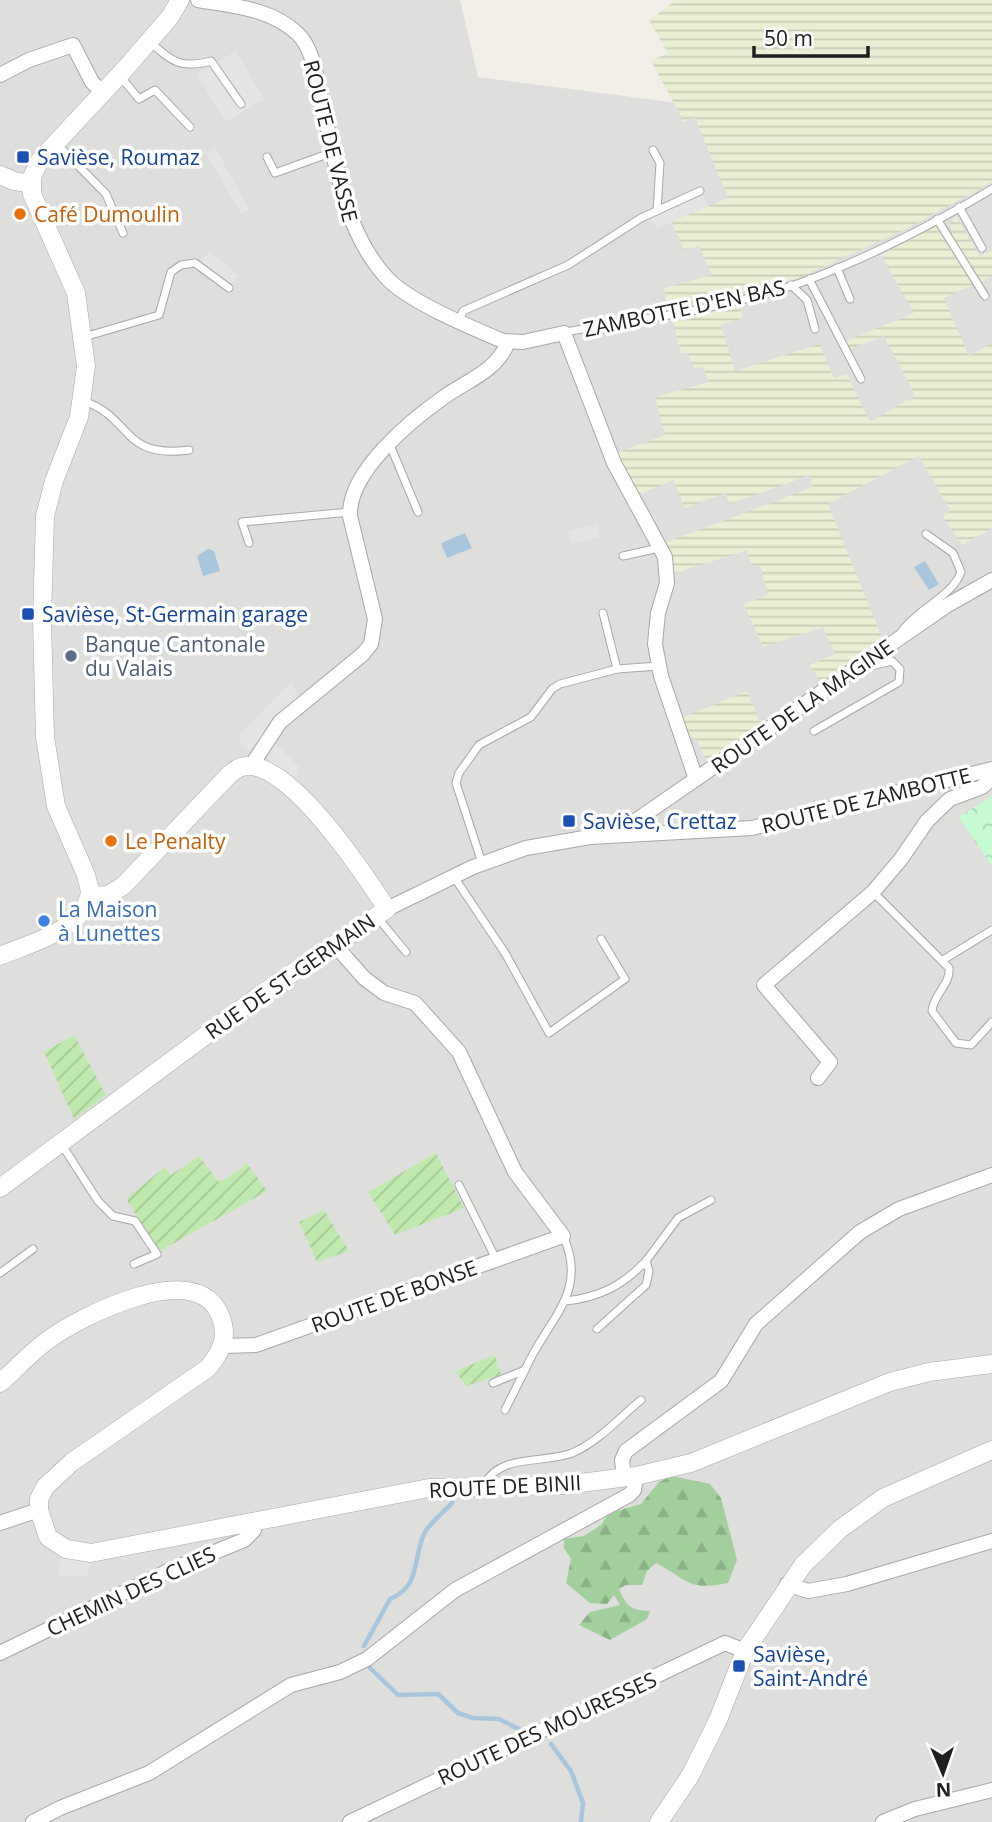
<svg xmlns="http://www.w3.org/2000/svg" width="992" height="1822" font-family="'Open Sans',sans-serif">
  <defs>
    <pattern id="farmland-rules" width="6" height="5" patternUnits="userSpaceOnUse" patternTransform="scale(1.75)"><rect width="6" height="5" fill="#e8efd3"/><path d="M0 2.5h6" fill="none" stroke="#c7cdb5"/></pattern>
    <pattern id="forest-firs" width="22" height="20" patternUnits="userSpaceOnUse" patternTransform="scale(1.75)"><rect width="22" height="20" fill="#a1d09c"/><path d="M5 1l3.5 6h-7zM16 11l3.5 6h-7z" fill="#8ab286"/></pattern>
    <pattern id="park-crowns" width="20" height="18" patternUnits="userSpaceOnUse" patternTransform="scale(1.75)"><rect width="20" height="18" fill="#c5fad3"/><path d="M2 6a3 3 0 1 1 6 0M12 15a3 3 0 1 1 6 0" fill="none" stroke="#a9d6b5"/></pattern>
    <pattern id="garden-furrows" width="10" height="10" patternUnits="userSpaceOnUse" patternTransform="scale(1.75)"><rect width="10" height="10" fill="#c0eaad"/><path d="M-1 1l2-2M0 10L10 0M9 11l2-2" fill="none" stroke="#a5c895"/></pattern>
  </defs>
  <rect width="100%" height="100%" fill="#f1efe7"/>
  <polygon fill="#dededd" points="0,0 460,0 478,77 772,115 992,174 992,1822 0,1822"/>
  <g fill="url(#farmland-rules)">
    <polygon points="676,0 992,0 992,182 912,226 797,279 668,309 664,288 712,275 699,246 684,250 671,221 728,198 695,117 684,122 651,61 668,53 649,20"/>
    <polygon points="956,216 980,256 992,250 992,276 981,282 951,235 951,223"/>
    <polygon points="936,226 973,285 944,298 969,356 992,343 992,528 962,545 943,517 950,510 919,456 828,504 883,640 821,682 810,665 835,654 823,627 763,647 744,604 768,595 760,565 752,566 747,550 673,574 667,542 813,487 810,475 730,504 725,493 685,508 673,480 636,496 617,453 665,435 655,397 709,382 703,367 694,368 688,353 681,353 673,322 739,305 743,318 721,325 735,371 819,344 834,378 847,374 870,422 915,395 884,336 850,349 846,341 914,313 881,255"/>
    <polygon points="747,691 761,725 707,762 696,738 688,741 679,719"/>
  </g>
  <path fill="url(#forest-firs)" d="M672 1476 710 1484 721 1498 737 1560 728 1583C689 1591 689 1581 656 1563L647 1571 642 1585H626L619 1589C627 1607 630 1610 650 1611L647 1619 610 1640 579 1625 590 1612 620 1605 614 1595 607 1604 590 1603 566 1583 571 1559 564 1548V1539L584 1536 601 1525 609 1513 641 1504 659 1482Z"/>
  <polygon fill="url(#park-crowns)" points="992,796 992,867 958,817"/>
  <g fill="url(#garden-furrows)">
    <polygon points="74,1035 106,1095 74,1119 44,1052"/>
    <polygon points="436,1153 464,1208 395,1235 368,1192"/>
    <polygon points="199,1156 219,1182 241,1169 246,1162 267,1191 160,1251 126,1199 165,1167 171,1175"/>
    <polygon points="324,1210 349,1251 317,1262 299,1222"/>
    <polygon points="495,1355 501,1375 466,1386 455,1371"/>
  </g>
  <g fill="#e4e4e4">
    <polygon points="236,51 264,99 225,122 197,74"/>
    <polygon points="215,147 249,210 241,214 206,153"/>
    <polygon points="703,195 708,206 656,229 651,218"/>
    <polygon points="209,251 239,275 230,286 200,262"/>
    <polygon points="598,524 600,537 571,544 568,530"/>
    <polygon points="291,682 299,699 247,752 238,736"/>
    <polygon points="272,740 299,767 297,778 273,766 262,753"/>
    <polygon points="61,1555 93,1561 86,1577 59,1576"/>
  </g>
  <g fill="#a8c7de">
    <polygon points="465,533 472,548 447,558 441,543"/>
    <polygon points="208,549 214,551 220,571 203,576 197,556"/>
    <polygon points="925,561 939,584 929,590 914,567"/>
  </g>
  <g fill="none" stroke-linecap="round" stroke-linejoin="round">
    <g stroke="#a8c7de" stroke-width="4.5">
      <path d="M364 1646 390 1599C422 1586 412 1557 425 1532 431 1522 444 1512 452 1503"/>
      <polyline points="370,1668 398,1695 438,1694 458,1713 473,1718 499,1719 521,1730"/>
      <polyline points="551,1744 571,1771 583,1803 581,1822"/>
    </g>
    <g stroke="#a7a7a7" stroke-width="9">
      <g id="service">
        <path d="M150 42C173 62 180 69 211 61L241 104"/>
        <polyline points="120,76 139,99 155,90 190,127"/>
        <polyline points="56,143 106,194 123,233"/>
        <polyline points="653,150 660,163 657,211"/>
        <polyline points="267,157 275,173 333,152"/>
        <polyline points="959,207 982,248"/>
        <polyline points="937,219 985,296"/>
        <polyline points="837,268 850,299"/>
        <polyline points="809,279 861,379"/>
        <polyline points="791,285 807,300 815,329"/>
        <polyline points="459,320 463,311 568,265 641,218 700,191"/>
        <path d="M564 332C643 319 725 309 800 283 866 259 932 225 992 189"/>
        <polyline points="84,337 159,315 171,272 181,265 195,263 229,288"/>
        <path d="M83 401C133 417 120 459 189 450"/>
        <polyline points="390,445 418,512"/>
        <polyline points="249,543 242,522 350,512"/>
        <polyline points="623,556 659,548"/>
        <polyline points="603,613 617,669"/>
        <path d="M902 631C918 608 952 597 961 572L953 553 926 534"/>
        <polyline points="814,731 899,682 900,669 892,661 863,668"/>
        <polyline points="482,863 456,783 459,773 479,745 531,717 552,689 560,684 617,669 659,666"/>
        <polyline points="454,877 505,953 549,1033 625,979 601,939"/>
        <path d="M873 892 949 968C951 984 933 995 932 1011L956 1043 971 1045 992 1022"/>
        <polyline points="377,917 406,952"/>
        <polyline points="943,960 992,930"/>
        <polyline points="60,1142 98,1201 113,1216 135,1221 157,1254 134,1264"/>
        <polyline points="459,1185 496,1259"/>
        <polyline points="646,1261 678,1218 711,1200"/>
        <polyline points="0,1273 33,1249"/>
        <path d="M566 1301C600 1297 622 1286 646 1261L649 1271 646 1285 597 1329"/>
        <path d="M493 1383 525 1370C545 1322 590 1293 563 1236"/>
        <polyline points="505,1410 525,1370"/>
        <path d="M484 1485C500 1453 544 1464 572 1453 597 1443 620 1417 641 1400"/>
      </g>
    </g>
    <g stroke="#a7a7a7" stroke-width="16">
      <g id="minor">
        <path d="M198 0C232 6 271 8 298 34 314 50 316 78 321 99 336 161 342 228 386 277 407 301 472 328 503 341L523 342 564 333 614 463 665 557 667 583 658 613 655 644 661 676 696 779"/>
        <polyline points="0,75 29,60 73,45 92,82 102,92"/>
        <path d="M251 766 280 722 363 654 371 644 375 619 350 516C348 472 410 421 444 397 468 380 497 371 508 342"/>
        <polyline points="615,835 946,606 992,580"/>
        <polyline points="387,909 473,867 526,848 590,837 752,828 992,769"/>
        <polyline points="818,1078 830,1062 764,985 873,892 901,859 927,821 950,799 982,787 992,778"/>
        <polyline points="223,1346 256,1345 563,1236 515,1172 459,1052 415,1003 384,993 364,978 335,945"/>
        <polyline points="624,1478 622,1460 626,1451 721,1381 756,1324 860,1232 899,1209 992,1175"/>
        <polyline points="0,1523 39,1510"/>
        <polyline points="787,1584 808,1591 847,1584 992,1541"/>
        <polyline points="0,1653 166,1572 244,1540 254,1530 255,1523"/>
        <polyline points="33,1822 60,1808 149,1773 291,1685 340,1672 367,1659 455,1590 629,1495 634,1490 636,1476"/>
        <polyline points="350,1822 725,1643 745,1651"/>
        <polyline points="883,1822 915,1809 992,1790"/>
      </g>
    </g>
    <g stroke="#a7a7a7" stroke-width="19">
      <g id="tertiary">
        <polyline points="0,175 14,181 31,184"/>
        <path d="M0 956C30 943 86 930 90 891L86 875 56 806 45 737 42 620 45 516 54 481 79 417 86 366 76 293 32 194V177L40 160 124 70 170 17 180 0"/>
        <path d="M0 1188 260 995 387 909C365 875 291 763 247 766 239 766 234 771 228 776L123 886 108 895 90 896"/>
        <path d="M0 1383C16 1369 31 1352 48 1340 81 1316 196 1257 220 1315 229 1336 222 1351 208 1368L72 1462 45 1487 39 1499V1510L48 1537 66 1549 91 1553 429 1488 564 1485 636 1476 691 1463 890 1382 929 1372 992 1364"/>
        <polyline points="659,1822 690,1776 718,1720 745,1651 803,1565 840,1529 883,1498 992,1450"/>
      </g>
    </g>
    <use href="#service" stroke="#fff" stroke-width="7"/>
    <use href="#minor" stroke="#fff" stroke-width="14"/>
    <use href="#tertiary" stroke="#fff" stroke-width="18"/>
  </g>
  <g fill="#1a4fb4" stroke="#fff" stroke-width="2.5">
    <rect x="16" y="150" width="14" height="14" rx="3.5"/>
    <rect x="21" y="607" width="14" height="14" rx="3.5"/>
    <rect x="562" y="814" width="14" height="14" rx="3.5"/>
    <rect x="732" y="1659" width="14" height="14" rx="3.5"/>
  </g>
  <g fill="#e8710a" stroke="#fff" stroke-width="2.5">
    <circle cx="20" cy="214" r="7"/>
    <circle cx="111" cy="841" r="7"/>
  </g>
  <circle fill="#5c6f8a" stroke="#fff" stroke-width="2.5" cx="71" cy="656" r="7"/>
  <circle fill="#3f7fe0" stroke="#fff" stroke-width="2.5" cx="44" cy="921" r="7"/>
  <g text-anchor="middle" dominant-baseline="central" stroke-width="7" stroke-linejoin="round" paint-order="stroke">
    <g font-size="21" fill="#202020" stroke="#fff">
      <text transform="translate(331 141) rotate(76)">ROUTE DE VASSE</text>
      <text transform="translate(684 308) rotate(-12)">ZAMBOTTE D'EN BAS</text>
      <text transform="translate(802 706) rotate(-35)">ROUTE DE LA MAGINE</text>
      <text transform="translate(866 800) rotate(-14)">ROUTE DE ZAMBOTTE</text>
      <text transform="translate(290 976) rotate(-35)">RUE DE ST-GERMAIN</text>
      <text transform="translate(394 1296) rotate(-20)">ROUTE DE BONSE</text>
      <text transform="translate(505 1486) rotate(-3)">ROUTE DE BINII</text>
      <text transform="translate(131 1591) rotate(-25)">CHEMIN DES CLIES</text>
      <text transform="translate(547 1728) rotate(-25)">ROUTE DES MOURESSES</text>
    </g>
    <g font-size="21" fill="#164399" stroke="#fff" text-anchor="start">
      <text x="37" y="157">Savièse, Roumaz</text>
      <text x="42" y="614">Savièse, St-Germain garage</text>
      <text x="583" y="821">Savièse, Crettaz</text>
      <text x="753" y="1654">Savièse,<tspan x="753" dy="24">Saint-André</tspan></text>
    </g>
    <g font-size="21" fill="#c56008" stroke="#fff" text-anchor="start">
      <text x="34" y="214">Café Dumoulin</text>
      <text x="125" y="841">Le Penalty</text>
    </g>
    <g font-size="21" fill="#4e5e75" stroke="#fff" text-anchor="start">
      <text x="85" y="644">Banque Cantonale<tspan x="85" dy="24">du Valais</tspan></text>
    </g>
    <g font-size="21" fill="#366cbe" stroke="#fff" text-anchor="start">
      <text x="58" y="909">La Maison<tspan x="58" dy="24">à Lunettes</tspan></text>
    </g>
  </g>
  <g transform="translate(943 1773) rotate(178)" stroke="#ffffff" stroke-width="5" paint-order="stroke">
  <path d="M0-5L12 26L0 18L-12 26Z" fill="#202020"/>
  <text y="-10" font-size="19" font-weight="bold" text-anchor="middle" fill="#202020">N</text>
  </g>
  <path d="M754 46v10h114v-10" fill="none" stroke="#202020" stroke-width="3.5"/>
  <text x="764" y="46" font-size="21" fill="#202020" stroke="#ffffff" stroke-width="5" paint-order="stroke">50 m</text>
</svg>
